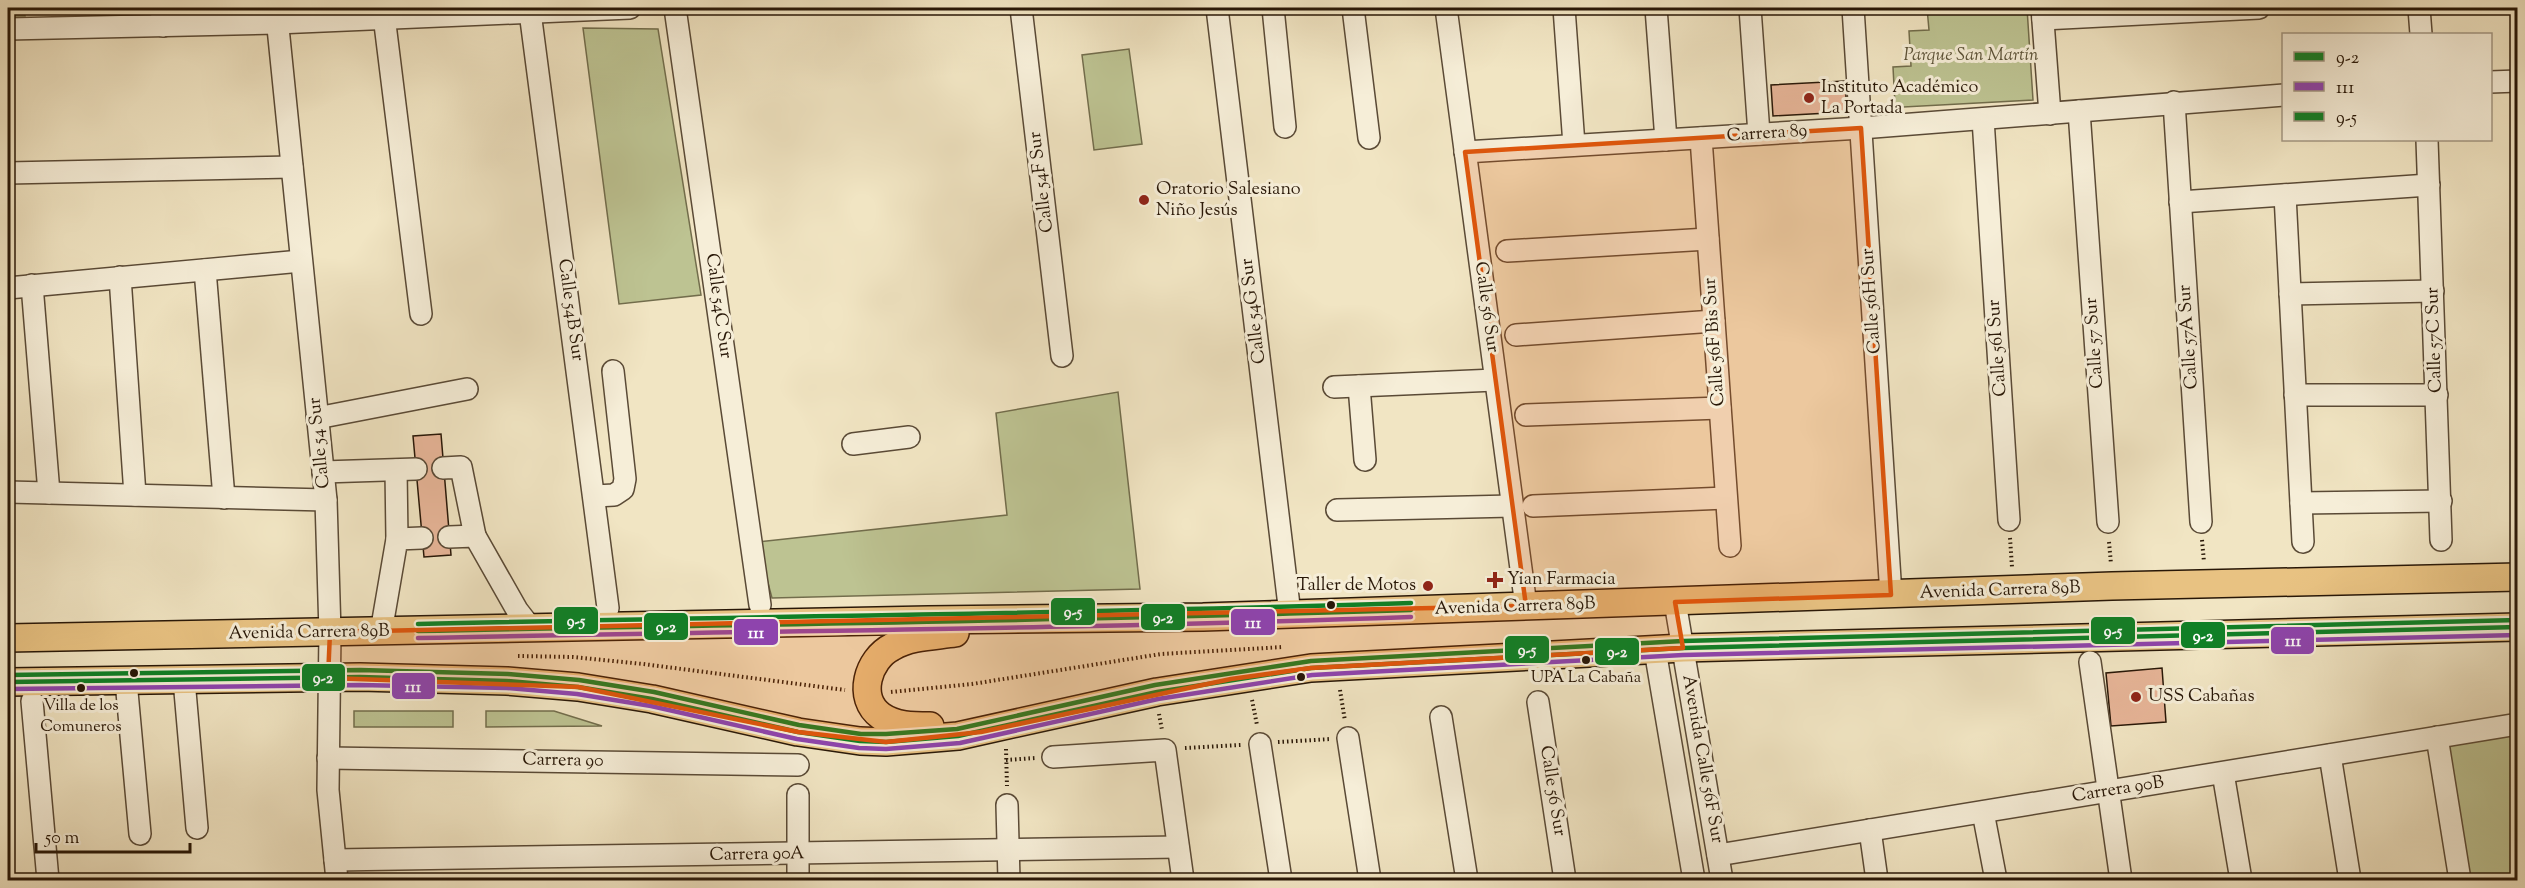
<svg xmlns="http://www.w3.org/2000/svg" width="2525" height="888" font-family="'Sorts Mill Goudy',serif">
  <rect width="100%" height="100%" fill="#f1e5c3"/>
  <filter id="stains"><feTurbulence type="fractalNoise" baseFrequency=".00333" numOctaves="4"/><feColorMatrix values="0 0 0 0 .2 0 0 0 0 .09 0 0 0 0 .02 0 0 0 .5 -.17"/></filter>
  <radialGradient id="worn" r=".72"><stop offset=".6" stop-color="#630" stop-opacity="0"/><stop offset="1" stop-color="#630" stop-opacity=".3"/></radialGradient>
  <g fill="#bdc392" stroke="#726d4c" stroke-width="1.5">
    <polygon points="8,8 24,8 25,16 8,16"/>
    <polygon points="1927,8 2027,8 2033,100 1885,108 1885,106 1895,105 1893,67 1911,66 1909,31 1929,30"/>
    <polygon points="583,28 658,29 701,295 619,304"/>
    <polygon points="1129,49 1142,144 1094,150 1082,55"/>
    <polygon points="1118,392 1140,589 772,598 757,542 1007,515 996,413"/>
    <rect x="354" y="711" width="99" height="16"/>
    <polygon points="486,711 554,711 602,726 486,727"/>
    <polygon points="2517,734 2517,880 2470,880 2447,744"/>
  </g>
  <g fill="#e7b598" stroke="#281707" stroke-width="1.5">
    <polygon points="1845,81 1847,112 1773,116 1771,85"/>
    <polygon points="441,434 451,555 424,557 413,436"/>
    <polygon points="2162,668 2166,722 2111,726 2106,673"/>
  </g>
  <g fill="none" stroke-linecap="round" stroke-linejoin="round">
    <g stroke="#5a4a36" stroke-width="24">
      <g id="minor">
        <polyline points="161,8 163,26"/>
        <polyline points="276,8 326,500 330,632 328,790 337,880"/>
        <polyline points="383,8 421,314"/>
        <polyline points="675,8 760,605"/>
        <polyline points="1021,8 1062,356"/>
        <polyline points="1217,8 1290,614"/>
        <polyline points="1273,8 1285,127"/>
        <polyline points="1353,8 1369,138"/>
        <polyline points="1446,8 1526,606"/>
        <polyline points="1564,8 1574,145"/>
        <polyline points="1656,8 1666,140"/>
        <polyline points="1750,8 1759,134"/>
        <polyline points="1853,8 1891,595"/>
        <polyline points="2042,8 2050,114"/>
        <polyline points="2419,8 2421,34"/>
        <polyline points="530,12 608,608"/>
        <polyline points="2043,19 2259,8"/>
        <polyline points="8,29 277,23 630,8"/>
        <polyline points="2490,82 2518,81"/>
        <polyline points="2174,102 2201,522"/>
        <polyline points="2079,111 2108,522"/>
        <polyline points="1983,119 2009,520"/>
        <polyline points="1701,138 1730,546"/>
        <polyline points="2427,140 2441,540"/>
        <polyline points="1465,152 1861,128 2284,95"/>
        <polyline points="8,173 292,167"/>
        <polyline points="2285,195 2303,542"/>
        <polyline points="2180,202 2429,185"/>
        <polyline points="1507,251 1708,239"/>
        <polyline points="205,270 224,498"/>
        <polyline points="120,277 135,495"/>
        <polyline points="32,285 49,493"/>
        <polyline points="8,288 301,261"/>
        <polyline points="2290,294 2433,291"/>
        <polyline points="1516,335 1714,321"/>
        <polyline points="1359,386 1365,460"/>
        <polyline points="1334,387 1495,380"/>
        <polyline points="2295,395 2437,395"/>
        <polyline points="1526,415 1720,408"/>
        <polyline points="317,418 467,389"/>
        <polyline points="853,444 909,437"/>
        <polyline points="443,468 461,467 475,536"/>
        <polyline points="396,470 397,539"/>
        <polyline points="323,472 416,469"/>
        <polyline points="8,492 326,500"/>
        <polyline points="595,496 614,495 623,489 625,479 613,371"/>
        <polyline points="2301,503 2441,501"/>
        <polyline points="1533,506 1726,498"/>
        <polyline points="1337,510 1512,506"/>
        <polyline points="449,537 475,536 517,610 531,628"/>
        <polyline points="1675,602 1722,880"/>
        <polyline points="381,632 397,539 422,538"/>
        <polyline points="1655,650 1694,880"/>
        <polyline points="2090,662 2121,880"/>
        <polyline points="184,680 197,828"/>
        <polyline points="126,681 140,834"/>
        <polyline points="32,701 48,880"/>
        <polyline points="1538,702 1565,880"/>
        <polyline points="1441,717 1467,880"/>
        <polyline points="2437,737 2460,880"/>
        <polyline points="1348,738 1370,880"/>
        <polyline points="1260,744 1281,880"/>
        <polyline points="2330,755 2350,880"/>
        <polyline points="1053,757 1165,750 1183,880"/>
        <polyline points="328,758 798,765"/>
        <polyline points="2223,773 2241,880"/>
        <polyline points="798,795 798,880"/>
        <polyline points="1007,805 1009,880"/>
        <polyline points="1983,812 1996,880"/>
        <polyline points="1870,830 1877,880"/>
        <polyline points="1718,855 2518,724"/>
        <polyline points="335,860 1178,847"/>
      </g>
    </g>
    <g stroke="#281707" stroke-width="30">
      <g id="major">
        <polyline points="8,638 928,620 1203,617 2112,586 2518,577"/>
        <polyline points="8,682 360,677 507,681 578,687 652,699 798,732 860,741 886,742 958,736 1157,692 1311,668 1683,648 2518,627"/>
        <path d="M930 726C913 726 895 726 881 716 856 698 868 659 892 647 910 636 935 636 955 633"/>
      </g>
    </g>
    <g stroke="#281707" stroke-width="4" stroke-dasharray="1.5 3" stroke-linecap="butt">
      <polyline points="2010,538 2012,567"/>
      <polyline points="2202,540 2204,562"/>
      <polyline points="2109,542 2111,564"/>
      <polyline points="518,656 573,657 643,664 845,690"/>
      <polyline points="1340,690 1345,721"/>
      <polyline points="891,692 972,684 1161,654 1283,647"/>
      <polyline points="1252,700 1257,725"/>
      <polyline points="1159,714 1162,730"/>
      <polyline points="1278,742 1331,739"/>
      <polyline points="1185,748 1241,745"/>
      <polyline points="1006,749 1007,786"/>
      <polyline points="1006,760 1035,758"/>
    </g>
    <use href="#minor" stroke="#f6eed8" stroke-width="21"/>
    <use href="#major" stroke="#e8c282" stroke-width="27"/>
    <g stroke="#f6eed8" stroke-width="9">
      <g id="bus-1">
        <path d="M418 631C749 624 1080 621 1411 610"/>
        <polyline points="8,682 360,677 507,681 578,687 652,699 798,732 860,741 886,742 958,736 1157,692 1311,668 1683,648 2518,627"/>
      </g>
    </g>
    <g stroke="#f6eed8" stroke-width="9">
      <g id="bus-2">
        <path d="M418 638C749 631 1080 629 1411 617"/>
        <polyline points="8,689 360,685 507,688 577,694 651,706 797,739 859,748 886,749 960,743 1158,699 1312,675 1683,655 2518,635"/>
      </g>
    </g>
    <g stroke="#f6eed8" stroke-width="9">
      <g id="bus-3">
        <path d="M418 624C749 616 1080 614 1411 603"/>
        <polyline points="8,675 360,670 508,674 579,680 654,692 799,725 861,734 886,734 957,729 1155,685 1311,661 1683,641 2518,620"/>
      </g>
    </g>
    <use href="#bus-1" stroke="#0f8026" stroke-width="4.5"/>
    <use href="#bus-2" stroke="#8e44ad" stroke-width="4.5"/>
    <use href="#bus-3" stroke="#0f8026" stroke-width="4.5"/>
  </g>
  <path fill="#de560c" fill-opacity="0.2" stroke="#de560c" stroke-width="4.5" stroke-linejoin="round" d="M1861 128 1891 595 1675 602 1683 648 1311 668 1231 679 981 732 886 742 798 732 578 687 328 678 330 632 1526 606 1465 152Z"/>
  <g fill="#8f2418" stroke="#f6eed8" stroke-width="2">
    <circle cx="1809" cy="98" r="6"/>
    <circle cx="1144" cy="200" r="6"/>
    <path d="M1492 571h6v6h6v6h-6v6h-6v-6h-6v-6h6z"/>
    <circle cx="1428" cy="586" r="6"/>
    <circle cx="2136" cy="697" r="6"/>
  </g>
  <g fill="#281707" stroke="#f6eed8" stroke-width="2">
    <circle cx="1331" cy="605" r="5"/>
    <circle cx="1586" cy="660" r="5"/>
    <circle cx="134" cy="673" r="5"/>
    <circle cx="1301" cy="677" r="5"/>
    <circle cx="81" cy="688" r="5"/>
  </g>
  <g text-anchor="middle" dominant-baseline="central" stroke-width="6" stroke-linejoin="round" paint-order="stroke">
    <g font-size="16" fill="#281707" stroke="#f6eed8">
      <text x="1586" y="678">UPA La Cabaña</text>
      <text x="81" y="706">Villa de los<tspan x="81" dy="21">Comuneros</tspan></text>
    </g>
    <g font-size="18" font-style="italic" fill="#5c5338" stroke="#f6eed8">
      <text x="1971" y="56">Parque San Martín</text>
    </g>
    <g font-size="18" fill="#281707" stroke="#f6eed8" text-anchor="start">
      <text x="1821" y="88">Instituto Académico<tspan x="1821" dy="21">La Portada</tspan></text>
      <text x="1156" y="190">Oratorio Salesiano<tspan x="1156" dy="21">Niño Jesús</tspan></text>
      <text x="1507" y="580">Yian Farmacia</text>
      <text x="1416" y="586" text-anchor="end">Taller de Motos</text>
      <text x="2148" y="697">USS Cabañas</text>
    </g>
    <g font-size="18" fill="#281707" stroke="#f6eed8">
      <text transform="translate(1767 134) rotate(-4)">Carrera 89</text>
      <text transform="translate(1042 182) rotate(-97)">Calle 54F Sur</text>
      <text transform="translate(1872 301) rotate(-94)">Calle 56H Sur</text>
      <text transform="translate(718 306) rotate(82)">Calle 54C Sur</text>
      <text transform="translate(1486 307) rotate(82)">Calle 56 Sur</text>
      <text transform="translate(570 310) rotate(82)">Calle 54B Sur</text>
      <text transform="translate(1254 311) rotate(-97)">Calle 54G Sur</text>
      <text transform="translate(2189 337) rotate(-94)">Calle 57A Sur</text>
      <text transform="translate(2435 340) rotate(-92)">Calle 57C Sur</text>
      <text transform="translate(1715 342) rotate(-94)">Calle 56F Bis Sur</text>
      <text transform="translate(2095 343) rotate(-94)">Calle 57 Sur</text>
      <text transform="translate(1998 348) rotate(-94)">Calle 56I Sur</text>
      <text transform="translate(320 443) rotate(-96)">Calle 54 Sur</text>
      <text transform="translate(2000 591) rotate(-2)">Avenida Carrera 89B</text>
      <text transform="translate(1515 607) rotate(-2)">Avenida Carrera 89B</text>
      <text transform="translate(309 633) rotate(-1)">Avenida Carrera 89B</text>
      <text transform="translate(1702 759) rotate(80)">Avenida Calle 56F Sur</text>
      <text transform="translate(563 761) rotate(1)">Carrera 90</text>
      <text transform="translate(2118 790) rotate(-9)">Carrera 90B</text>
      <text transform="translate(1552 791) rotate(81)">Calle 56 Sur</text>
      <text transform="translate(757 855) rotate(-1)">Carrera 90A</text>
    </g>
  </g>
  <g stroke="#f6eed8" stroke-width="2">
    <rect x="1050" y="597" width="46" height="29" rx="6" fill="#0f8026"/>
    <rect x="1140" y="603" width="46" height="28" rx="6" fill="#0f8026"/>
    <rect x="553" y="606" width="46" height="29" rx="6" fill="#0f8026"/>
    <rect x="1230" y="608" width="46" height="28" rx="6" fill="#8e44ad"/>
    <rect x="643" y="612" width="46" height="29" rx="6" fill="#0f8026"/>
    <rect x="2090" y="616" width="46" height="29" rx="6" fill="#0f8026"/>
    <rect x="733" y="618" width="46" height="28" rx="6" fill="#8e44ad"/>
    <rect x="2180" y="621" width="46" height="28" rx="6" fill="#0f8026"/>
    <rect x="2270" y="626" width="45" height="29" rx="6" fill="#8e44ad"/>
    <rect x="1504" y="635" width="46" height="29" rx="6" fill="#0f8026"/>
    <rect x="1594" y="637" width="46" height="29" rx="6" fill="#0f8026"/>
    <rect x="301" y="663" width="45" height="29" rx="6" fill="#0f8026"/>
    <rect x="391" y="672" width="45" height="28" rx="6" fill="#8e44ad"/>
  </g>
  <g font-size="16" text-anchor="middle" font-weight="bold" fill="#fff">
    <text x="1073" y="617">9-5</text>
    <text x="1163" y="623">9-2</text>
    <text x="576" y="626">9-5</text>
    <text x="1253" y="628">111</text>
    <text x="666" y="632">9-2</text>
    <text x="2113" y="636">9-5</text>
    <text x="756" y="638">111</text>
    <text x="2203" y="641">9-2</text>
    <text x="2293" y="646">111</text>
    <text x="1527" y="655">9-5</text>
    <text x="1617" y="657">9-2</text>
    <text x="323" y="683">9-2</text>
    <text x="413" y="692">111</text>
  </g>
  <rect width="2525" height="888" fill="none" stroke="#f1e5c3" stroke-width="30"/>
  <rect x="9" y="9" width="2507" height="870" fill="none" stroke="#281707" stroke-width="3"/>
  <rect x="15" y="15" width="2495" height="858" fill="none" stroke="#281707" stroke-width="1.5"/>
  <rect x="2282" y="33" width="210" height="108" fill="#f6eed8" stroke="#a49884" stroke-width="1.5"/>
  <rect x="2294" y="52" width="30" height="9" fill="#0f8026" stroke="#a49884" stroke-width="1.5"/>
  <text x="2336" y="63" font-size="18" fill="#281707">9-2</text>
  <rect x="2294" y="82" width="30" height="9" fill="#8e44ad" stroke="#a49884" stroke-width="1.5"/>
  <text x="2336" y="93" font-size="18" fill="#281707">111</text>
  <rect x="2294" y="112" width="30" height="9" fill="#0f8026" stroke="#a49884" stroke-width="1.5"/>
  <text x="2336" y="123" font-size="18" fill="#281707">9-5</text>
  <path d="M36 843v9h154v-9" fill="none" stroke="#281707" stroke-width="3"/>
  <text x="45" y="843" font-size="18" fill="#281707" stroke="#f6eed8" stroke-width="4.5" paint-order="stroke">50 m</text>
  <rect width="100%" height="100%" filter="url(#stains)"/>
  <rect width="100%" height="100%" fill="url(#worn)"/>
</svg>
